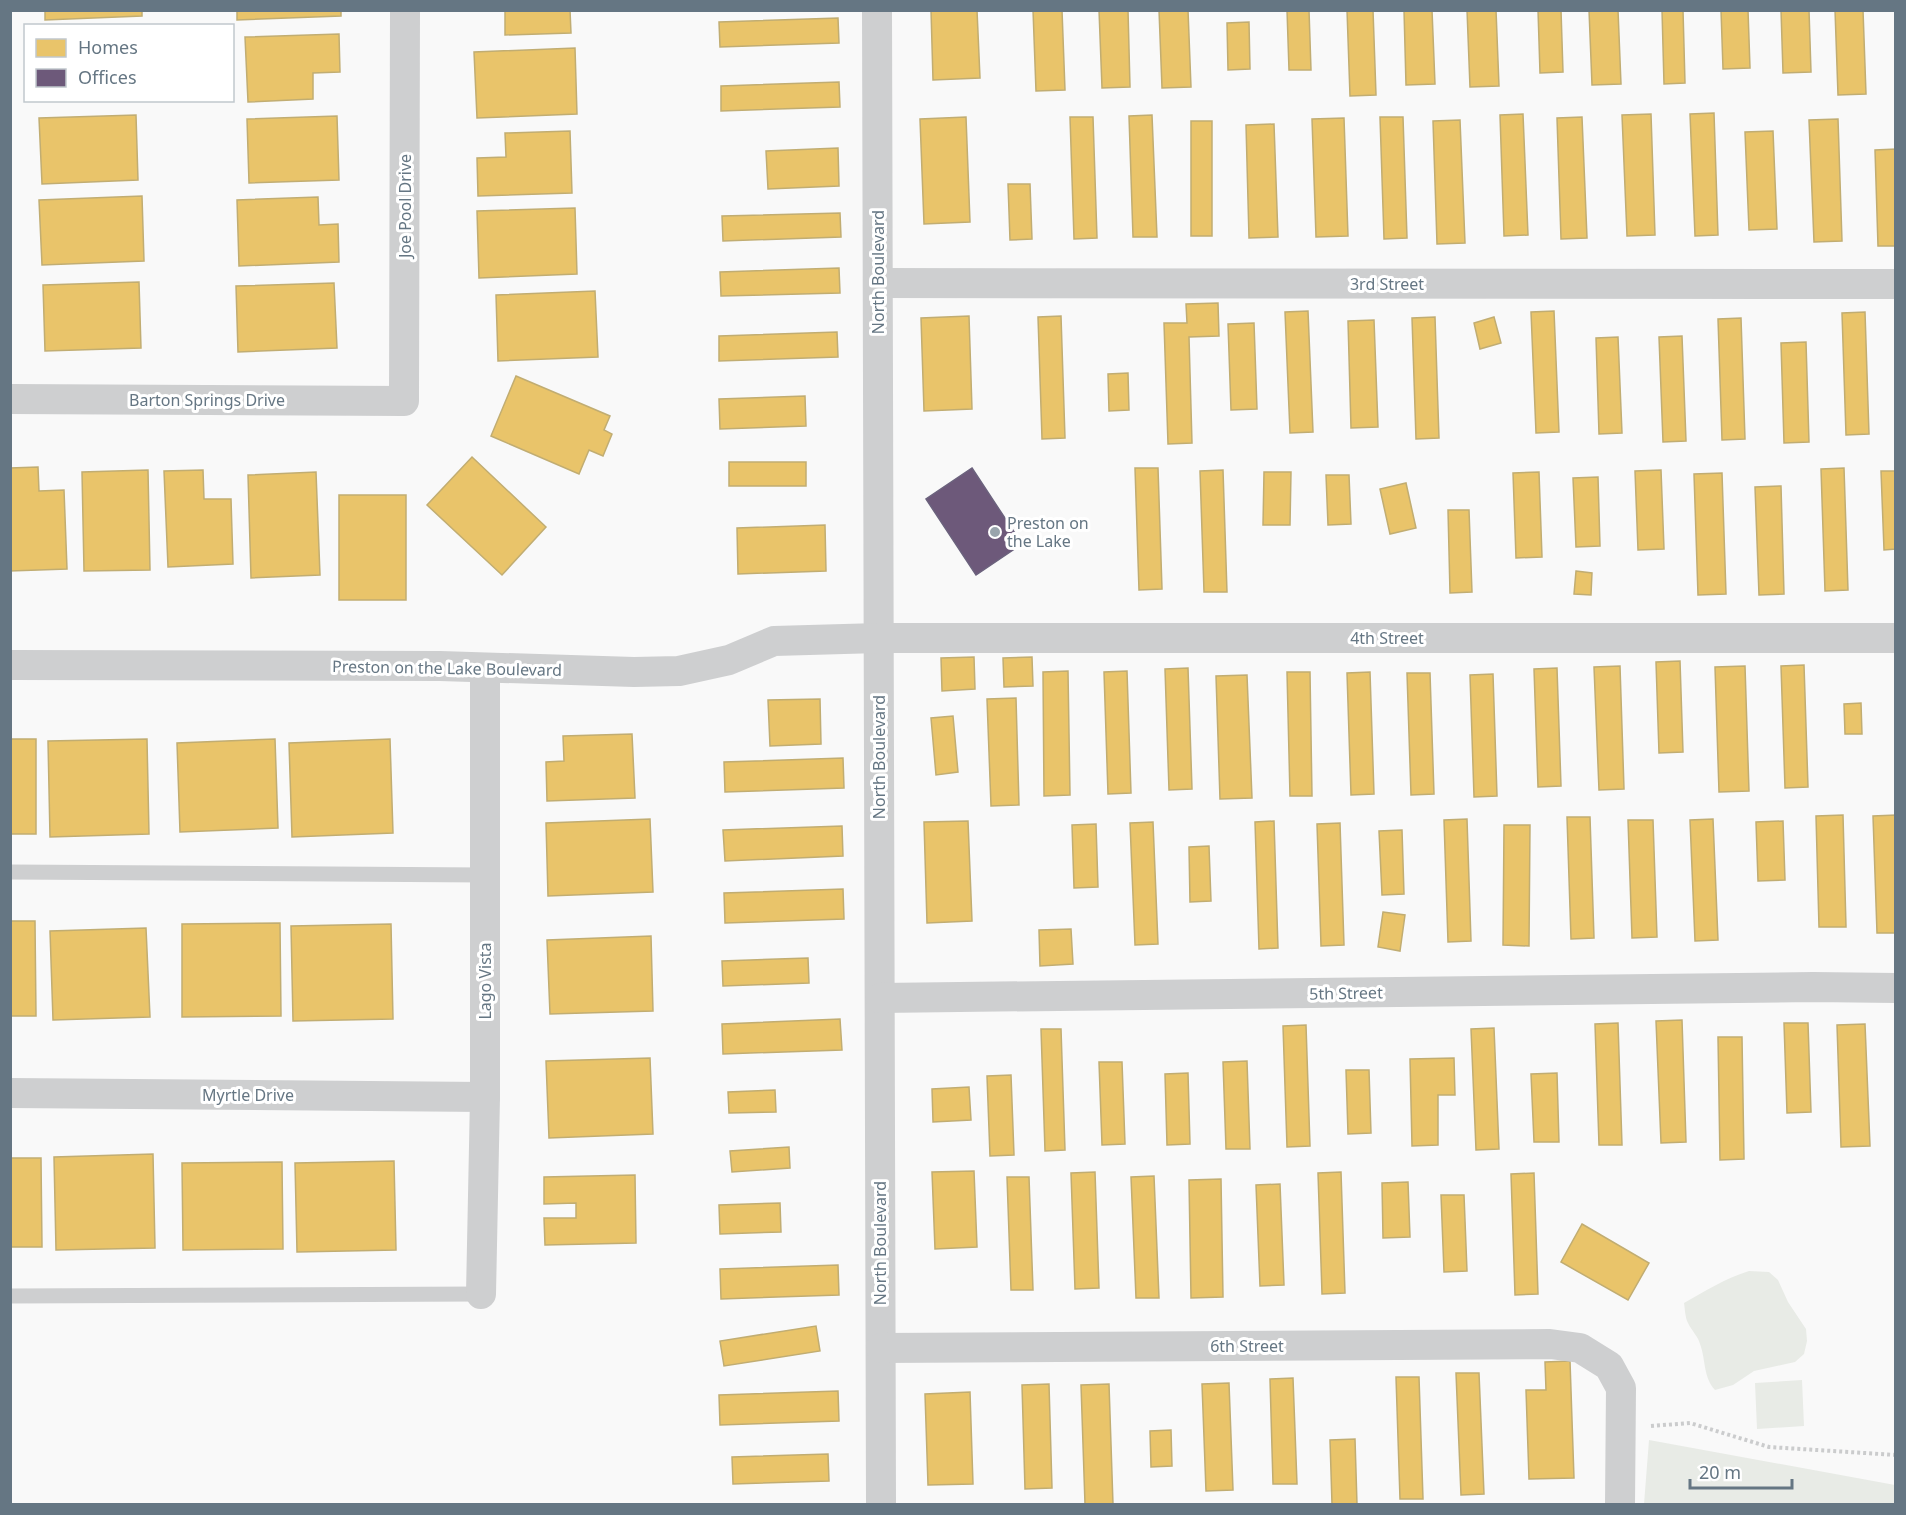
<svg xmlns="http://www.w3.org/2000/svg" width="1906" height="1515" font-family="'Noto Sans',sans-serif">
  <rect width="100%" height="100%" fill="#f9f9f9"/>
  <g fill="#e8ebe6">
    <path d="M1749 1271 1769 1272 1778 1280 1788 1302 1806 1329 1807 1341 1804 1354 1795 1362 1754 1371 1733 1385 1715 1390C1703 1377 1706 1360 1700 1344 1698 1336 1691 1330 1688 1323 1685 1317 1685 1309 1684 1303 1705 1291 1726 1278 1749 1271Z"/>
    <polygon points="1802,1380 1804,1426 1757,1429 1755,1383"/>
    <polygon points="1649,1440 1895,1485 1895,1504 1644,1504"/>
  </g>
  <g fill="#e9c46a" stroke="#c1ad72" stroke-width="1.5">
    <polygon points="45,10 142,10 142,16 45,20"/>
    <polygon points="237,10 341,10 341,16 237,20"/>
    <polygon points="505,10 570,10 571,33 505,35"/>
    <polygon points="931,10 977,10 980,78 933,80"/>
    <polygon points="1033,10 1062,10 1065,90 1036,91"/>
    <polygon points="1099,10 1128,10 1130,87 1102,88"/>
    <polygon points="1159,10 1188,10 1191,87 1162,88"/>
    <polygon points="1287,10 1309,10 1311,70 1289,70"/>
    <polygon points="1347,10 1373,10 1376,95 1350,96"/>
    <polygon points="1404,10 1432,10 1435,84 1406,85"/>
    <polygon points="1467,10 1496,10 1499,86 1470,87"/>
    <polygon points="1538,10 1561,10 1563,72 1540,73"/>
    <polygon points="1589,10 1618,10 1621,84 1592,85"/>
    <polygon points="1662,10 1683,10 1685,83 1664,84"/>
    <polygon points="1721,10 1748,10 1750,68 1723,69"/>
    <polygon points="1781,10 1809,10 1811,72 1783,73"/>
    <polygon points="1835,10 1863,10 1866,94 1838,95"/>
    <polygon points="838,18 839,43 720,47 719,22"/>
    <polygon points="1249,22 1250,69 1228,70 1227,23"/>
    <polygon points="339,34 340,72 313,73 313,99 248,102 245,37"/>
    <polygon points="575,48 577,114 477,118 474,52"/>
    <polygon points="839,82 840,107 721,111 721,86"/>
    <polygon points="1714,113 1718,235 1695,236 1690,114"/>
    <polygon points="1523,114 1528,235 1504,236 1500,115"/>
    <polygon points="1651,114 1655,235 1627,236 1622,115"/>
    <polygon points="136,115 138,180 42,184 39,118"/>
    <polygon points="1152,115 1157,237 1133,237 1129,116"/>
    <polygon points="337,116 339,180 249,183 247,119"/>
    <polygon points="966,117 970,222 924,224 920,119"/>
    <polygon points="1070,117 1093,117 1097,238 1074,239"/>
    <polygon points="1380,117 1403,117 1407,238 1384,239"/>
    <polygon points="1582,117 1587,238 1561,239 1557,118"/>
    <polygon points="1344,118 1348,236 1316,237 1312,119"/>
    <polygon points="1838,119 1842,241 1814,242 1809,120"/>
    <polygon points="1460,120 1465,243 1437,244 1433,121"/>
    <rect x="1191" y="121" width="21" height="115"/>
    <polygon points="1274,124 1278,237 1249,238 1246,125"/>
    <polygon points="570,131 572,193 478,196 477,158 506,157 505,133"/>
    <polygon points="1773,131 1777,229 1749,230 1745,132"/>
    <polygon points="838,148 839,186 768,189 766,151"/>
    <polygon points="1896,149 1896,246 1878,246 1875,150"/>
    <polygon points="1008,184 1030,184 1032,239 1010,240"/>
    <polygon points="142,196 144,261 42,265 39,200"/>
    <polygon points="318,197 319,225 338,224 339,262 239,266 237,200"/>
    <polygon points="575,208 577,274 479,278 477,211"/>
    <polygon points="840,213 841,237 723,241 722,216"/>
    <polygon points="839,268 840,293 721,296 720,272"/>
    <polygon points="139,282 141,348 45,351 43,285"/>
    <polygon points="334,283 337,348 238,352 236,286"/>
    <polygon points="595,291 598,357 498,361 496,295"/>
    <polygon points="1218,303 1219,336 1189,337 1192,443 1168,444 1164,323 1187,323 1186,304"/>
    <polygon points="1308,311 1313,432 1290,433 1285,312"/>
    <polygon points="1554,311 1559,432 1536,433 1531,312"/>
    <polygon points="1865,312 1869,434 1846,435 1842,313"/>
    <polygon points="969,316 972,409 924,411 921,318"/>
    <polygon points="1061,316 1065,438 1042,439 1038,317"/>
    <polygon points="1435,317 1439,438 1416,439 1412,318"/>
    <polygon points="1494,317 1501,343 1480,349 1474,323"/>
    <polygon points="1741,318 1745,439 1722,440 1718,319"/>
    <polygon points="1374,320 1378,427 1351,428 1348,321"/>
    <polygon points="1254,323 1257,409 1231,410 1228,324"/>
    <polygon points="837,332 838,357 719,361 719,336"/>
    <polygon points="1682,336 1686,441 1663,442 1659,337"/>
    <polygon points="1618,337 1622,433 1599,434 1596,338"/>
    <polygon points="1806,342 1809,442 1784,443 1781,343"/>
    <polygon points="1128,373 1129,410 1109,411 1108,374"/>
    <polygon points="516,376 610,416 604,430 612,434 603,456 589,450 579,474 491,436"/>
    <polygon points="805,396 806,426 720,429 719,399"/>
    <polygon points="472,457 546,527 502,575 427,505"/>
    <rect x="729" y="462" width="77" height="24"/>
    <polygon points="38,467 39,491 64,490 67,569 10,571 10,468"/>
    <polygon points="1135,468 1158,468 1162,589 1139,590"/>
    <polygon points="1844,468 1848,590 1825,591 1821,469"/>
    <polygon points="148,470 150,570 84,571 82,472"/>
    <polygon points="203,470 204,499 231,499 233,564 168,567 164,471"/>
    <polygon points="1223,470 1227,592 1204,592 1200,471"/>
    <polygon points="1661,470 1664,549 1638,550 1635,471"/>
    <polygon points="1881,471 1896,471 1896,549 1884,550"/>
    <polygon points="316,472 320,575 251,578 248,475"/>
    <polygon points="1264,472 1291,472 1290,525 1263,525"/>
    <polygon points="1539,472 1542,557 1516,558 1513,473"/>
    <polygon points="1722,473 1726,594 1698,595 1694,474"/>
    <polygon points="1326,475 1349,475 1351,524 1328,525"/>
    <polygon points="1598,477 1600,546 1576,547 1573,478"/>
    <polygon points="1406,483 1416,528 1390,534 1380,489"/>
    <polygon points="1781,486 1784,594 1759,595 1755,487"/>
    <rect x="339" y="495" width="67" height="105"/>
    <polygon points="1448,510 1469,510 1472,592 1450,593"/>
    <polygon points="825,525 826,571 738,574 737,528"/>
    <polygon points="1576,571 1592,573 1591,595 1574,594"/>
    <polygon points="974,657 975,689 942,691 941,658"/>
    <polygon points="1032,657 1033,686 1004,687 1003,658"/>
    <polygon points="1680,661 1683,752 1659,753 1656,662"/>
    <polygon points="1804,665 1808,787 1785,788 1781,666"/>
    <polygon points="1620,666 1624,789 1599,790 1594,667"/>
    <polygon points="1745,666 1749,791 1719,792 1715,667"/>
    <polygon points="1188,668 1192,789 1169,790 1165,669"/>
    <polygon points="1557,668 1561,786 1538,787 1534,669"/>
    <polygon points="1068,671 1070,795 1044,796 1043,672"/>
    <polygon points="1127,671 1131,793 1108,794 1104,672"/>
    <polygon points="1287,672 1310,672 1312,796 1290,796"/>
    <polygon points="1370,672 1374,794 1351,795 1347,673"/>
    <polygon points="1407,673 1430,673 1434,794 1411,795"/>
    <polygon points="1493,674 1497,796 1474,797 1470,675"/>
    <polygon points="1247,675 1252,798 1220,799 1216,676"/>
    <polygon points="1016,698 1019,805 991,806 987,699"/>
    <polygon points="820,699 821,744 770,746 768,700"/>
    <polygon points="1861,703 1862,734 1845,734 1844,704"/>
    <polygon points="953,716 958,772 936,775 931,718"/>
    <polygon points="632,734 635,798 547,801 546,762 564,761 563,736"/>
    <rect x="10" y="739" width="26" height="95"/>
    <polygon points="147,739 149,834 50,837 48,741"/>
    <polygon points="275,739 278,828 180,832 177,743"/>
    <polygon points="390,739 393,833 292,837 289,743"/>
    <polygon points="843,758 844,788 725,792 724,762"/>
    <polygon points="1843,815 1846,927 1819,927 1816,816"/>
    <polygon points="1896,815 1896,933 1877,933 1873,816"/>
    <polygon points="1567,817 1590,817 1594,938 1571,939"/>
    <polygon points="650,819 653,892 548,896 546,823"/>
    <polygon points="1467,819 1471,941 1448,942 1444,820"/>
    <polygon points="1713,819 1718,940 1695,941 1690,820"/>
    <polygon points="1628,820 1653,820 1657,937 1632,938"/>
    <polygon points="968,821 972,921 927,923 924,822"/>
    <polygon points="1274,821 1278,948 1259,949 1255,822"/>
    <polygon points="1783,821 1785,880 1758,881 1756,822"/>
    <polygon points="1153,822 1158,944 1135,945 1130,823"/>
    <polygon points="1340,823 1344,945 1321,946 1317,824"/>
    <polygon points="1096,824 1098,887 1074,888 1072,825"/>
    <polygon points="1504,825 1530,825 1529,946 1503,945"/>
    <polygon points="842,826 843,856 725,861 723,830"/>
    <polygon points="1402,830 1404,894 1382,895 1379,831"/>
    <polygon points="1209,846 1211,901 1190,902 1189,847"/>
    <polygon points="843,889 844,919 725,923 724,893"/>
    <polygon points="1383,912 1405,915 1400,951 1378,947"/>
    <polygon points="10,921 35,921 36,1016 10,1016"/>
    <polygon points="280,923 281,1016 182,1017 182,924"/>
    <polygon points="391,924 393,1019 293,1021 291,926"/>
    <polygon points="146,928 150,1017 53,1020 50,931"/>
    <polygon points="1071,929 1073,964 1040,966 1039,930"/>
    <polygon points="651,936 653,1011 550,1014 547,940"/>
    <polygon points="808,958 809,983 723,986 722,961"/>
    <polygon points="840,1019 842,1050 723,1054 722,1024"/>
    <polygon points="1682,1020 1686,1142 1661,1143 1656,1021"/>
    <polygon points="1618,1023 1622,1145 1599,1145 1595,1024"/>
    <polygon points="1784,1023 1808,1023 1811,1112 1787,1113"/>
    <polygon points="1865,1024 1870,1146 1841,1147 1837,1025"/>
    <polygon points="1306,1025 1310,1146 1287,1147 1283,1026"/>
    <polygon points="1494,1028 1499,1149 1476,1150 1471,1029"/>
    <polygon points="1041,1029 1061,1029 1065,1150 1045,1151"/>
    <polygon points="1718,1037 1742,1037 1744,1159 1720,1160"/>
    <polygon points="650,1058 653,1134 549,1138 546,1061"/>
    <polygon points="1454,1058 1455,1095 1438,1095 1438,1145 1412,1146 1410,1059"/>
    <polygon points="1247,1061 1250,1149 1226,1149 1223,1062"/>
    <polygon points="1099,1062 1122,1062 1125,1144 1102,1145"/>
    <polygon points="1346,1070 1369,1070 1371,1133 1348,1134"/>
    <polygon points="1188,1073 1190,1144 1167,1145 1165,1074"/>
    <polygon points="1557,1073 1559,1142 1534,1142 1531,1074"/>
    <polygon points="1011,1075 1014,1155 990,1156 987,1076"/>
    <polygon points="969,1087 971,1120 933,1122 932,1089"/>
    <polygon points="775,1090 776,1112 729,1113 728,1092"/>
    <polygon points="789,1147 790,1168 732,1172 730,1151"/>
    <polygon points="153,1154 155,1248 56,1250 54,1157"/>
    <polygon points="10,1158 41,1158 42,1247 10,1247"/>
    <polygon points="394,1161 396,1250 297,1252 295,1163"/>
    <polygon points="282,1162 283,1249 183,1250 182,1163"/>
    <polygon points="974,1171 977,1247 935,1249 932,1172"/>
    <polygon points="1095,1172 1099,1288 1075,1289 1071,1173"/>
    <polygon points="1341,1172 1345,1293 1322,1294 1318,1173"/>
    <polygon points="1534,1173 1538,1294 1515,1295 1511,1174"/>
    <polygon points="635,1175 636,1243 545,1245 544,1218 576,1218 576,1203 544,1204 544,1177"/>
    <polygon points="1154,1176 1159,1298 1136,1298 1131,1177"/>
    <polygon points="1007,1177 1029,1177 1033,1290 1011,1290"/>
    <polygon points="1221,1179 1223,1297 1191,1298 1189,1180"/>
    <polygon points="1408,1182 1410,1237 1383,1238 1382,1183"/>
    <polygon points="1280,1184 1284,1285 1260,1286 1256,1185"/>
    <polygon points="1441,1195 1464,1195 1467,1271 1444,1272"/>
    <polygon points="780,1203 781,1232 720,1234 719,1205"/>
    <polygon points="1582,1224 1649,1263 1628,1300 1561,1262"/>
    <polygon points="838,1265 839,1295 721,1299 720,1269"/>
    <polygon points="816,1326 820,1351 724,1366 720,1341"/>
    <polygon points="1570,1361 1574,1478 1529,1479 1526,1390 1546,1390 1545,1362"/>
    <polygon points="1456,1373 1479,1373 1484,1494 1461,1495"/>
    <polygon points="1396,1377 1419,1377 1423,1499 1400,1499"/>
    <polygon points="1293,1378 1297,1484 1273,1484 1270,1379"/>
    <polygon points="1229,1383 1233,1490 1206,1491 1202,1384"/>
    <polygon points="1049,1384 1052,1488 1025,1489 1022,1385"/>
    <polygon points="1109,1384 1113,1504 1085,1504 1081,1385"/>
    <polygon points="838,1391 839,1421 720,1425 719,1395"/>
    <polygon points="970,1392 973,1484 928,1485 925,1394"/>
    <polygon points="1171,1430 1172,1466 1151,1467 1150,1431"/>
    <polygon points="1355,1439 1357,1504 1332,1504 1330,1440"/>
    <polygon points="828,1454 829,1481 733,1484 732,1457"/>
  </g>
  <polygon fill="#6d597a" stroke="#6b627d" stroke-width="1.5" points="972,468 1022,544 976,575 926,499"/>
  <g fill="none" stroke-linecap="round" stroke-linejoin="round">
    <polyline stroke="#cbcccd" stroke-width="4" stroke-dasharray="3 3" stroke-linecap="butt" points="1651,1426 1690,1423 1769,1447 1896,1455"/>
    <g stroke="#cecfd0" stroke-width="15">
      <polyline points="10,872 485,875"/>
      <polyline points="10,1296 481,1294"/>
    </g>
    <g stroke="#cecfd0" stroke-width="30">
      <polyline points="877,10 881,1504"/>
      <polyline points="878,283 1896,284"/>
      <polyline points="10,399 404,401 405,10"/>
      <polyline points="10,665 440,666 634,672 679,671 729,660 774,641 879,638 1896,638"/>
      <polyline points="880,998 1813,987 1896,988"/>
      <polyline points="10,1093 485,1097"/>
      <polyline points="481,1294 485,1097 485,668"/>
      <polyline points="881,1348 1550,1344 1580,1348 1609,1366 1621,1388 1620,1504"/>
    </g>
  </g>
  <circle fill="#99a4ac" stroke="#fff" stroke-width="2" cx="995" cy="532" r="6"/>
  <g text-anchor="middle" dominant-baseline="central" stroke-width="6" stroke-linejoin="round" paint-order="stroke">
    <g font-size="16" fill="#657683" stroke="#fff">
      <text transform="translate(405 206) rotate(-90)">Joe Pool Drive</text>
      <text transform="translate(878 272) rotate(-90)">North Boulevard</text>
      <text x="1387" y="284">3rd Street</text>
      <text x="207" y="400">Barton Springs Drive</text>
      <text x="1387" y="638">4th Street</text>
      <text transform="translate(447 668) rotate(1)">Preston on the Lake Boulevard</text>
      <text transform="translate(879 757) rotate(-90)">North Boulevard</text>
      <text transform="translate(485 981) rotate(-90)">Lago Vista</text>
      <text transform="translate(1346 993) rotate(-1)">5th Street</text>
      <text x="248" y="1095">Myrtle Drive</text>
      <text transform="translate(880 1243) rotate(-90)">North Boulevard</text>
      <text x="1247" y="1346">6th Street</text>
    </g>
    <g font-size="16" fill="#657683" stroke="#fff" text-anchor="start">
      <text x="1007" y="523">Preston on<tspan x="1007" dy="18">the Lake</tspan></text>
    </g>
  </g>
  <rect width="1906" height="1515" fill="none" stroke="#657683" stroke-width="24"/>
  <rect x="24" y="24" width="210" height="78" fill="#ffffff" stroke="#c1c8cd" stroke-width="1.5"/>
  <rect x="36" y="39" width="30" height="18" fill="#e9c46a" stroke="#c1c8cd" stroke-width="1.5"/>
  <text x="78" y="54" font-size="18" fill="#657683">Homes</text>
  <rect x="36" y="69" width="30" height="18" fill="#6d597a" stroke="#c1c8cd" stroke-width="1.5"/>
  <text x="78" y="84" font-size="18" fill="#657683">Offices</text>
  <path d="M1690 1479v9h102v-9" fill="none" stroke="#657683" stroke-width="3"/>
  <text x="1699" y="1479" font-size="18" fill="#657683" stroke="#ffffff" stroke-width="4.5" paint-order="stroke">20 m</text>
</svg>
